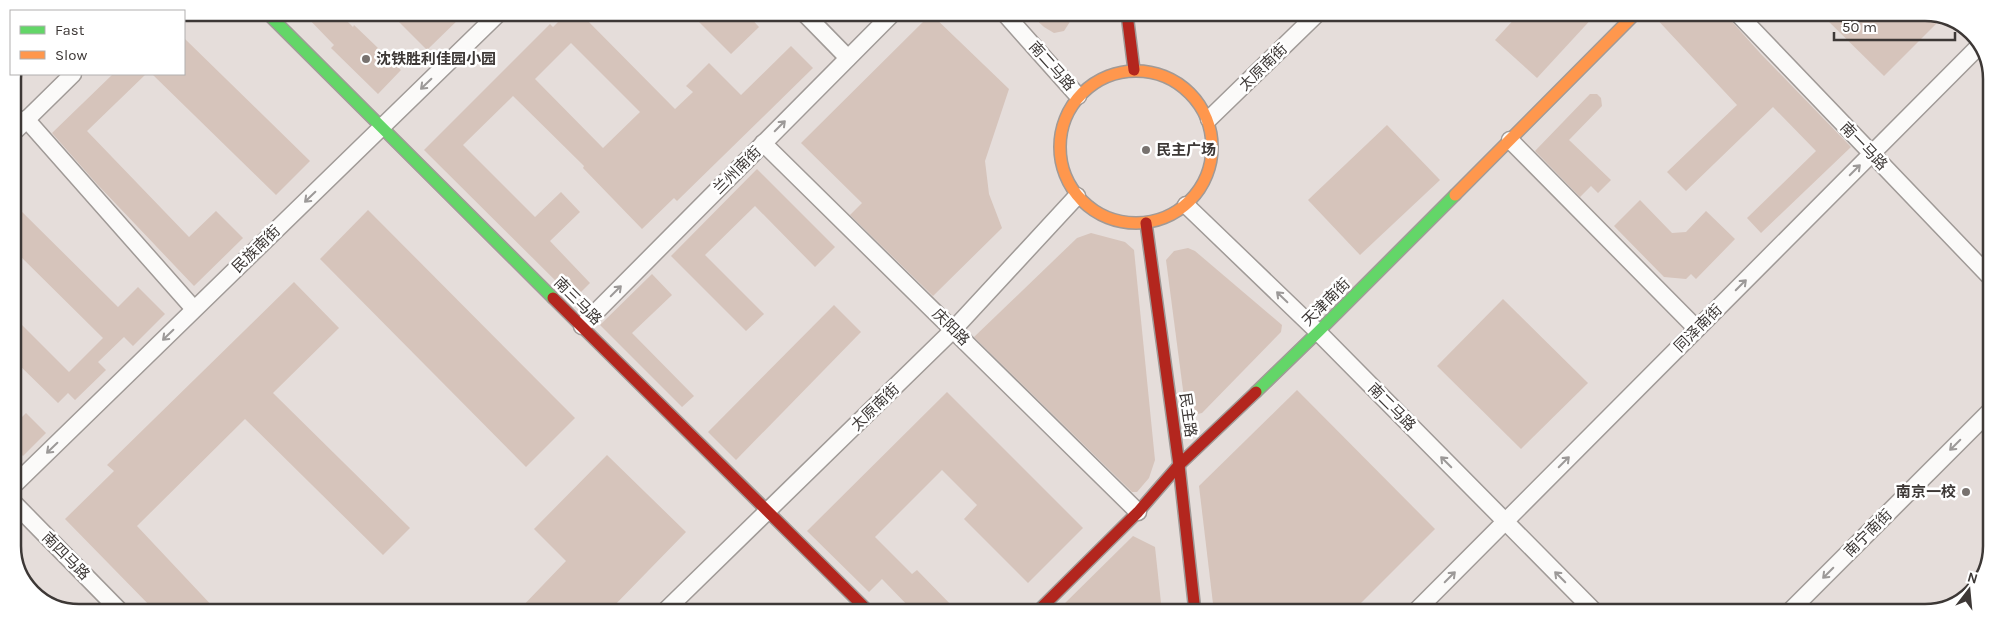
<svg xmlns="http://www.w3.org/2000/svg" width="2004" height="625" font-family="Karla,'Noto Sans SC',sans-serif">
  <rect width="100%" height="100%" fill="#e5ddda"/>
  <g fill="#d6c4bb" fill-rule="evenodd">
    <polygon points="303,13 339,13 353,27 354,25 401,70 378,94 331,48 334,45"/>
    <polygon points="390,13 465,13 427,50"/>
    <path d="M567 13H580L675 109 693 92 686 86 709 63 741 95 791 46 813 68 677 201 674 198 642 229 583 168 584 166 513 96 463 145 535 217 561 192 580 212 550 241 590 283 574 299 424 150 550 24 553 27ZM571 43 640 112 603 148 535 79Z"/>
    <polygon points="690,13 746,13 759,27 731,54"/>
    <polygon points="931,14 1009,89 985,161 989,194 1002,228 933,296 850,215 862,203 801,143"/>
    <polygon points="1030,14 1075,14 1064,31 1054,33 1044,27"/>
    <polygon points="1519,14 1596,14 1537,78 1495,40"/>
    <polygon points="1652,14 1726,15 1760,53 1851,147 1761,233 1747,218 1816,151 1773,107 1686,191 1667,172 1737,105"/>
    <polygon points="1822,15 1942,15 1944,16 1884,76"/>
    <polygon points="184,38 310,161 276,195 152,74 184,74"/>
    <polygon points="113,74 146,74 87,131 189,237 216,211 243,238 194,286 96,183 52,133"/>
    <polygon points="1590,94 1597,94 1601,98 1602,106 1569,140 1611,180 1598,193 1591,186 1580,197 1535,151"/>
    <polygon points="1387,125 1440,180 1360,255 1308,200"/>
    <polygon points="757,169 835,247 815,267 755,206 705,255 764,314 746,331 671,256"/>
    <polygon points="1640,200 1672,233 1686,232 1706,211 1735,239 1696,279 1691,274 1686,279 1664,277 1614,226"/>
    <polygon points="13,203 118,307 138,287 165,314 133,346 124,337 98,362 106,370 75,400 68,393 58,403 13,359 13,316 69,372 103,338 13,249"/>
    <polygon points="368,210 575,418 526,467 320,259"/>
    <polygon points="1091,233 1125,242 1134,250 1155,460 1149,478 1137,492 1132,492 974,337 1077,238"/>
    <polygon points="1188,248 1195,251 1282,325 1281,332 1202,413 1190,416 1186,413 1166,260 1174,251"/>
    <polygon points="652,274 672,295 632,333 694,396 682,407 600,325"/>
    <polygon points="294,282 339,328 273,393 410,528 383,555 245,419 137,526 216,610 154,610 65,519 114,471 107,465"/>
    <polygon points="1503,299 1588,383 1521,449 1437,366"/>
    <polygon points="834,305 861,332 736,460 708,432"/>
    <polygon points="1297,390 1435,529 1352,612 1214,612 1199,486"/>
    <polygon points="947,392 1083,528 1028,583 964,519 977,505 942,470 875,537 912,574 917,570 957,611 913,611 882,579 869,592 807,531"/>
    <polygon points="26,413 46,433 23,456 13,446 13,426"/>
    <polygon points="607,455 686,532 609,611 518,611 566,561 534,529"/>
    <polygon points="1133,536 1155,547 1162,612 1057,611"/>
  </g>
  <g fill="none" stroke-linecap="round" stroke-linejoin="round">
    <g stroke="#a09a97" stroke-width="19">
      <g id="street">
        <polyline points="804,13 848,58"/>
        <polyline points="1005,14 1078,96"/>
        <polyline points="1739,15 1990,277"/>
        <polyline points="26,119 194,309"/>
        <polyline points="1209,119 1317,14"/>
        <polyline points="13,133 73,74"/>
        <polyline points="1510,140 1697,329"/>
        <polyline points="763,143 1138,512"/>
        <polyline points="1186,205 1318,332 1595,612"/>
        <polyline points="582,326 892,14"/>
        <polyline points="13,486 499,13"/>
        <polyline points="13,502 119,610"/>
        <polyline points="665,611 953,330 1077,196"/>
        <polyline points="1415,612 1980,45"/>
        <polyline points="1789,612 1990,411"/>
      </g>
    </g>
    <g stroke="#a09a97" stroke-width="14">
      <g id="fast">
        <polyline points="267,13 553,298"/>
        <polyline points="1256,392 1318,332 1455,195"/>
      </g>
    </g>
    <g stroke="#a09a97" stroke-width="14">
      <g id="slow">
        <circle cx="1136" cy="147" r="76"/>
        <polyline points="1455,195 1635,14"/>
      </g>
    </g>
    <g stroke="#a09a97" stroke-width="14">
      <g id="jam">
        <polyline points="1127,14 1134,70"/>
        <polyline points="1146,223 1179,465 1195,612"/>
        <polyline points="553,298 868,611"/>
        <polyline points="1038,611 1138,512 1179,465 1256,392"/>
      </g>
    </g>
    <use href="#street" stroke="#fbfaf9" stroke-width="16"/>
    <use href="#fast" stroke="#63d668" stroke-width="11"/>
    <use href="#slow" stroke="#ff974d" stroke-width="11"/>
    <use href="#jam" stroke="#b3261e" stroke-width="11"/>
  </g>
  <defs><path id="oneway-shaft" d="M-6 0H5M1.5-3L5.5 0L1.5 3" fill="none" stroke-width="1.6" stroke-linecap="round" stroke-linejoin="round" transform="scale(1.25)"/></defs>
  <g stroke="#9c9998">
    <use href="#oneway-shaft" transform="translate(426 84) rotate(136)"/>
    <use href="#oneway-shaft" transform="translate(780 126) rotate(-45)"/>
    <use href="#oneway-shaft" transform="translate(1855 170) rotate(-45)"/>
    <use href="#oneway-shaft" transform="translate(310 197) rotate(136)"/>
    <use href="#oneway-shaft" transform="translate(1741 285) rotate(-45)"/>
    <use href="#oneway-shaft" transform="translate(616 291) rotate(-45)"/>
    <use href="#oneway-shaft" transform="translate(1282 297) rotate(-136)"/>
    <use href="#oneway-shaft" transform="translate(168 335) rotate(136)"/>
    <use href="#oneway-shaft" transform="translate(1955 445) rotate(135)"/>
    <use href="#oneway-shaft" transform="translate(52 448) rotate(136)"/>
    <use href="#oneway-shaft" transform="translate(1446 462) rotate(-135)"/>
    <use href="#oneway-shaft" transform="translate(1564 462) rotate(-45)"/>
    <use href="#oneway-shaft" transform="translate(1828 573) rotate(135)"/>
    <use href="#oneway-shaft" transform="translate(1450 577) rotate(-45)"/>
    <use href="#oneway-shaft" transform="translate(1560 577) rotate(-135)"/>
  </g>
  <g fill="#78726f" stroke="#fff" stroke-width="2">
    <circle cx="366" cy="59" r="5"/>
    <circle cx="1146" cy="150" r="5"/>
    <circle cx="1966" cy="492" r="5"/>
  </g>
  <g text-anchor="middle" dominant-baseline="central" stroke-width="5" stroke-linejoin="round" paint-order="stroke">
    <g font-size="15" font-weight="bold" fill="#3d3836" stroke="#fff" text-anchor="start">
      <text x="376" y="59">沈铁胜利佳园小园</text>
      <text x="1156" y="150">民主广场</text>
      <text x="1956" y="492" text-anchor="end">南京一校</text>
    </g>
    <g font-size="15" fill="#3d3836" stroke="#fff">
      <text transform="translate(1052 66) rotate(48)">南二马路</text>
      <text transform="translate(1263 67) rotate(-44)">太原南街</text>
      <text transform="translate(1864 146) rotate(46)">南一马路</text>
      <text transform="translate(737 170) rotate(-45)">兰州南街</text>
      <text transform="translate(256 249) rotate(-44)">民族南街</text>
      <text transform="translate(578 301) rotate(45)">南三马路</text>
      <text transform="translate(1326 302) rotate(-45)">天津南街</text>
      <text transform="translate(951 327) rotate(45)">庆阳路</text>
      <text transform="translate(1698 328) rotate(-45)">同泽南街</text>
      <text transform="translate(875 407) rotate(-44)">太原南街</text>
      <text transform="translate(1392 407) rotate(45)">南二马路</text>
      <text transform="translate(1188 415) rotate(82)">民主路</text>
      <text transform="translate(1868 533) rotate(-45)">南宁南街</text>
      <text transform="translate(66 556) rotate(45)">南四马路</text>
    </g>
  </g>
  <path d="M0 0H2004V625H0ZM79 21H1925A58 58 0 0 1 1983 79V546A58 58 0 0 1 1925 604H79A58 58 0 0 1 21 546V79A58 58 0 0 1 79 21Z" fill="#fff" fill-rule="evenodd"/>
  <path fill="none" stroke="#3d3836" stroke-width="2.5" d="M79 21H1925A58 58 0 0 1 1983 79V546A58 58 0 0 1 1925 604H79A58 58 0 0 1 21 546V79A58 58 0 0 1 79 21Z"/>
  <rect x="10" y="10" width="175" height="65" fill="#ffffff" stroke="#b1afaf"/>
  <rect x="20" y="26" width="25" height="8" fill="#63d668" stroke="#b1afaf"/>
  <text x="55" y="35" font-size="15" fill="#3d3836">Fast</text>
  <rect x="20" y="51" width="25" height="8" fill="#ff974d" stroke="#b1afaf"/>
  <text x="55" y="60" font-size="15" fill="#3d3836">Slow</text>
  <g transform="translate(1969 590) rotate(16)" stroke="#ffffff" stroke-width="4" paint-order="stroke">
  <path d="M0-4L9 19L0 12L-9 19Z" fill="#3d3836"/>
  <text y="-8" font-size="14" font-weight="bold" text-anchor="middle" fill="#3d3836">N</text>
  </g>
  <path d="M1834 32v8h121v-8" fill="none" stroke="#3d3836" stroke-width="2.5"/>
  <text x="1842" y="32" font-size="15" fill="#3d3836" stroke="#ffffff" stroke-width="4" paint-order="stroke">50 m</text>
</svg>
